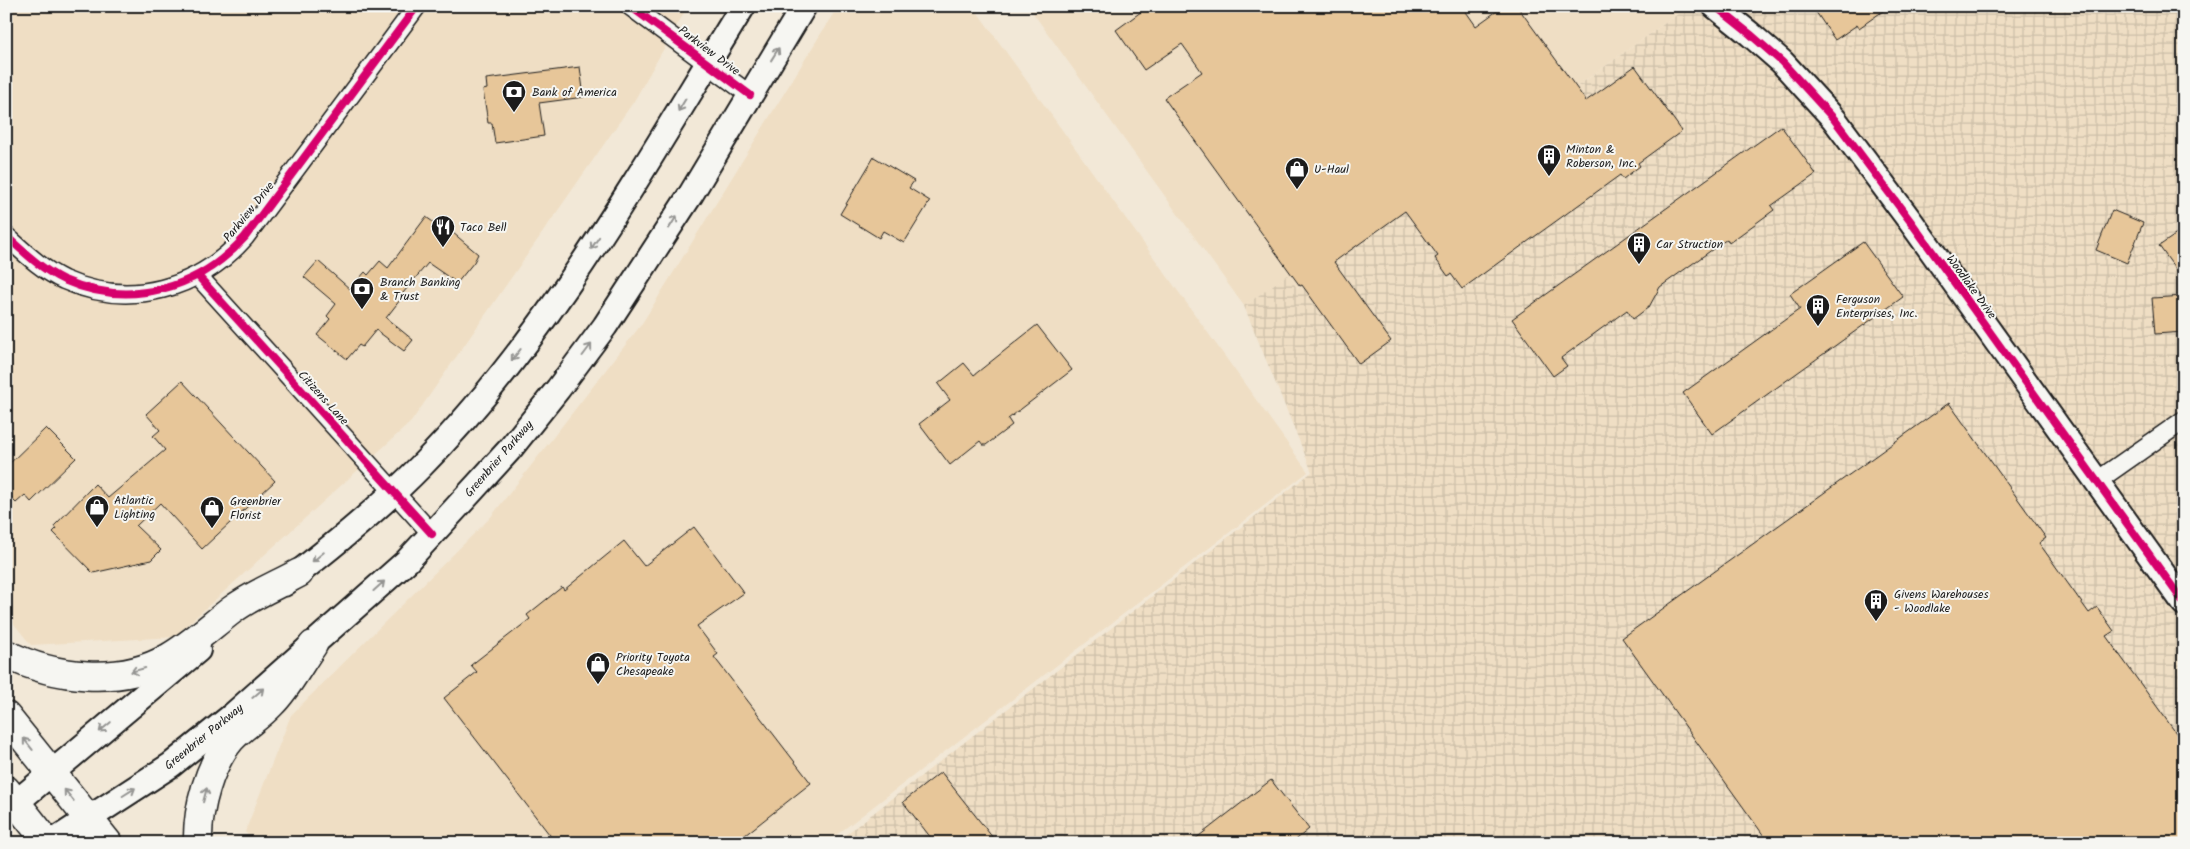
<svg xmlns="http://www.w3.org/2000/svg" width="2190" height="849" font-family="Kalam,sans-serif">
  <defs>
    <pattern id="industrial-grid" width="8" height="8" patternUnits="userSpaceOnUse" patternTransform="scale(1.25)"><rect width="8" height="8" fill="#efdec4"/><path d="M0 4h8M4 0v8" fill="none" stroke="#ccbea8"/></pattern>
  </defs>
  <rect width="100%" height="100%" fill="#f2e8d7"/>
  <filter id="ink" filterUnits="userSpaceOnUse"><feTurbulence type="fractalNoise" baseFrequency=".02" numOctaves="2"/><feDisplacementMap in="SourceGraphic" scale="10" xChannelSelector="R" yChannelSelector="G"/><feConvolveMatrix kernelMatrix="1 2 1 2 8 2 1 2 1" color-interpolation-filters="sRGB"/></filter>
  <g filter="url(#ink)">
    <g fill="#efdec4">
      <polygon points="6,6 688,6 634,101 411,422 174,637 31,645 6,614"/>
      <polygon points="838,6 973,6 1308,472 826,843 255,843 245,832 291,715 490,518 641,325"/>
      <polygon points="1028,6 1689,6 1296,288 1287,276 1244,306"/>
    </g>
    <polygon fill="url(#industrial-grid)" points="1689,6 2184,6 2184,843 835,843 1312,472 1244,306 1287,275 1297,288"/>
    <g fill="#e7c699" stroke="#1c1c1c">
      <polygon points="1149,6 1462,6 1476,26 1504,6 1517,6 1586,101 1635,66 1682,131 1638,163 1640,166 1623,179 1620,175 1462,289 1451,274 1448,276 1435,258 1438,256 1405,211 1334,262 1391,341 1359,364 1302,285 1300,286 1164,98 1202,72 1182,44 1144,70 1116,30"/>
      <polygon points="1824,6 1890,6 1859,28 1857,25 1835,40 1816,12"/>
      <polygon points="580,67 584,97 539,103 544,136 495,143 492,123 488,123 483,90 487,89 486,79"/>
      <polygon points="1781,126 1816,174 1771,206 1774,210 1729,243 1727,239 1660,287 1649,307 1633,319 1627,310 1561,358 1567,366 1553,376 1512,319"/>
      <polygon points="874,157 914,181 909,188 930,201 904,243 883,231 879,238 840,214"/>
      <polygon points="2112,210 2143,223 2127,263 2096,250"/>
      <polygon points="426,217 450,234 452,232 478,254 474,262 457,283 428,263 398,299 400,300 386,318 413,340 404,351 376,330 362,347 359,345 347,359 317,335 330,319 327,316 336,304 304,277 318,261 350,289 365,272 368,275 380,261 388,268"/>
      <polygon points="2184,229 2184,281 2159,246"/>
      <polygon points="1863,242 1903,297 1712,434 1683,393 1800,309 1790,294"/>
      <polygon points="2184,296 2184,332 2155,334 2152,298"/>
      <polygon points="1037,325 1072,370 1008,419 1012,425 986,445 983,445 980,441 950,465 919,424 950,400 938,384 964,363 974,375"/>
      <polygon points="182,381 275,481 202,549 160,503 136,526 161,550 151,560 93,573 53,532 56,529 54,526 95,484 108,498 165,450 153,436 160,430 146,414"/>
      <polygon points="1949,403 2046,538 2039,543 2089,613 2097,607 2114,631 2106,636 2184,744 2184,843 1769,843 1622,638"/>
      <polygon points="46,428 76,458 31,502 25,495 16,503 6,493 6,467"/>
      <polygon points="694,527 744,593 697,626 718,654 714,657 811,783 735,843 556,843 444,698 477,672 471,665 530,619 527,615 562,587 564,590 624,541 644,566"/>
      <polygon points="941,772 997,843 935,843 903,802"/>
      <polygon points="1271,780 1309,829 1292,843 1190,843"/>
    </g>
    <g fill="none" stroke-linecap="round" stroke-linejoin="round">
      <g stroke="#1c1c1c" stroke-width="21">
        <g id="street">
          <polyline points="630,6 750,95"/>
          <path d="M6 236C24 252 41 269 64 280 130 309 199 289 245 237L417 6"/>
          <polyline points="198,276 432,534"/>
          <polyline points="2097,481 2184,420"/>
        </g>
      </g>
      <g stroke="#1c1c1c" stroke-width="28">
        <g id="secondary">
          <polyline points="1715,6 1750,34 1782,62 1834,119 1911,222 2184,603"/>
          <path d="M284 584C332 547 379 509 421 466 551 335 646 162 743 6"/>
          <polyline points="6,811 198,650"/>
          <polyline points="51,843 171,765 233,715 407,561 457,507 510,449 558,389 605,326 691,194 804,6"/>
        </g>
      </g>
      <g stroke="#1c1c1c" stroke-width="31">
        <g id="primary">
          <path d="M6 654C54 678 120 686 168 658 191 645 211 626 232 610 252 595 277 585 299 573"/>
          <polyline points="6,716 108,843"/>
          <polyline points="6,790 48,843"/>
          <path d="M198 843C197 809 209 765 231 739 243 726 259 717 271 704 287 689 300 663 313 645"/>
        </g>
      </g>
      <use href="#street" stroke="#f6f6f2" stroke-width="18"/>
      <use href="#secondary" stroke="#f6f6f2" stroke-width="24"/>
      <use href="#primary" stroke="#f6f6f2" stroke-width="28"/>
      <g stroke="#f6f6f2" stroke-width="11">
        <g id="cycleway">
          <polyline points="630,6 750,95"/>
          <polyline points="1715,6 1750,34 1782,62 1834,119 1911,222 2184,603"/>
          <path d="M6 236C24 252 41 269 64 280 130 309 199 289 245 237L417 6"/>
          <polyline points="198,276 432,534"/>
        </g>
      </g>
      <use href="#cycleway" stroke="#d6006c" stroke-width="8"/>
    </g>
    <defs><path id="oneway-shaft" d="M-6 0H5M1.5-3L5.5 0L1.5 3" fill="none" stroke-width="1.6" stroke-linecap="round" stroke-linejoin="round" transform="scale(1.25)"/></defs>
    <g stroke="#949492">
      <use href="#oneway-shaft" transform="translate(775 54) rotate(-58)"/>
      <use href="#oneway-shaft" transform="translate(682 105) rotate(121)"/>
      <use href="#oneway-shaft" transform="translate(673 222) rotate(-58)"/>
      <use href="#oneway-shaft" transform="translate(595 243) rotate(124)"/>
      <use href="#oneway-shaft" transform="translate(587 350) rotate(-53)"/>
      <use href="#oneway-shaft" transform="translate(516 355) rotate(128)"/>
      <use href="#oneway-shaft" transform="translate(318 557) rotate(141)"/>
      <use href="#oneway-shaft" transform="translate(379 586) rotate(-42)"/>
      <use href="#oneway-shaft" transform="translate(138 670) rotate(165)"/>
      <use href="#oneway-shaft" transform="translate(258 693) rotate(-41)"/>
      <use href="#oneway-shaft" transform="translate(105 727) rotate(140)"/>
      <use href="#oneway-shaft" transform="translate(28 744) rotate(-128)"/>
      <use href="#oneway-shaft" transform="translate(129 792) rotate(-32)"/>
      <use href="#oneway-shaft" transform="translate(69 795) rotate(-129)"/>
      <use href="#oneway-shaft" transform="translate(205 795) rotate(-75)"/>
    </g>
  </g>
  <defs>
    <g id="bank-pin" transform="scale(1.25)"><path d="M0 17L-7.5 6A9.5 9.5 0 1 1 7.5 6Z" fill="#1c1c1c" stroke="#f6f6f2"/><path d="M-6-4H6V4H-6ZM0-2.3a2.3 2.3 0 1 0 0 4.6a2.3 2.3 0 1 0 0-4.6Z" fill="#fff"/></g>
    <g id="building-pin" transform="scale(1.25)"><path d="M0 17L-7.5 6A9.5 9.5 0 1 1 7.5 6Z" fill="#1c1c1c" stroke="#f6f6f2"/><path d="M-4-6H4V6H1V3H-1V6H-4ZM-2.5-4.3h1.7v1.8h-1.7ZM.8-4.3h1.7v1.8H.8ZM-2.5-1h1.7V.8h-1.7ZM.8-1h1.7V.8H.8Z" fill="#fff"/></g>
    <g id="shop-pin" transform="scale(1.25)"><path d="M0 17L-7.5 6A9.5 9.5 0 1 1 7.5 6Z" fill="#1c1c1c" stroke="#f6f6f2"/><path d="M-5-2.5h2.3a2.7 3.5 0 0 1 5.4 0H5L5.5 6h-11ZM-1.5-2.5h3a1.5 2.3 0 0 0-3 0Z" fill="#fff"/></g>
    <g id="restaurant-pin" transform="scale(1.25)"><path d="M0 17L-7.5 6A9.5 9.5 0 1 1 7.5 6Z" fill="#1c1c1c" stroke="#f6f6f2"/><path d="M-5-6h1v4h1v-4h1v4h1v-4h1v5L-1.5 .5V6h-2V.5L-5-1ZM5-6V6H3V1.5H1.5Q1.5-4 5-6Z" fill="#fff"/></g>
  </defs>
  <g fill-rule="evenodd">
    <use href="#bank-pin" x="514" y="92"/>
    <use href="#building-pin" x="1549" y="156"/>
    <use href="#shop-pin" x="1297" y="169"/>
    <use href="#restaurant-pin" x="443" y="227"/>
    <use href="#building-pin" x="1639" y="244"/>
    <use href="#bank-pin" x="362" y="289"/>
    <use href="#building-pin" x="1818" y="306"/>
    <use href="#shop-pin" x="97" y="507"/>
    <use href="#shop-pin" x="212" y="508"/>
    <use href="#building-pin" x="1876" y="601"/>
    <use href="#shop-pin" x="598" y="664"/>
  </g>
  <g text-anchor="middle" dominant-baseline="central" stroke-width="4" stroke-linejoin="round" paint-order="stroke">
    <g font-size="12" fill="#1c1c1c" stroke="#f6f6f2">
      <text transform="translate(709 51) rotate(37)">Parkview Drive</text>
      <text transform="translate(249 212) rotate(-51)">Parkview Drive</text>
      <text transform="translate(1971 287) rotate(54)">Woodlake Drive</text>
      <text transform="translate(323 398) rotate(48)">Citizens Lane</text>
      <text transform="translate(499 459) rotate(-49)">Greenbrier Parkway</text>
      <text transform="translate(204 737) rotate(-39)">Greenbrier Parkway</text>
    </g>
    <g font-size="12" fill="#1c1c1c" stroke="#f6f6f2" text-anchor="start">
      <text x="532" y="92">Bank of America</text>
      <text x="1566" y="149">Minton &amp;<tspan x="1566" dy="14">Roberson, Inc.</tspan></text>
      <text x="1314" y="169">U-Haul</text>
      <text x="460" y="227">Taco Bell</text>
      <text x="1656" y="244">Car Struction</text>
      <text x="380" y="282">Branch Banking<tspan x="380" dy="14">&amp; Trust</tspan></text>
      <text x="1836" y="299">Ferguson<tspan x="1836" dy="14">Enterprises, Inc.</tspan></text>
      <text x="114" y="500">Atlantic<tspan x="114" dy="14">Lighting</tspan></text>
      <text x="230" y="501">Greenbrier<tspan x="230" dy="14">Florist</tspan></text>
      <text x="1894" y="594">Givens Warehouses<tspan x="1894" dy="14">- Woodlake</tspan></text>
      <text x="616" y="657">Priority Toyota<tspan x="616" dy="14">Chesapeake</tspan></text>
    </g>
  </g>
  <rect width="2190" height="849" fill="none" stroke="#f6f6f2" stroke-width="25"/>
  <rect x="12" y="12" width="2165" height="824" fill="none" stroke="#1c1c1c" stroke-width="2" filter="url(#ink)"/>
</svg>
